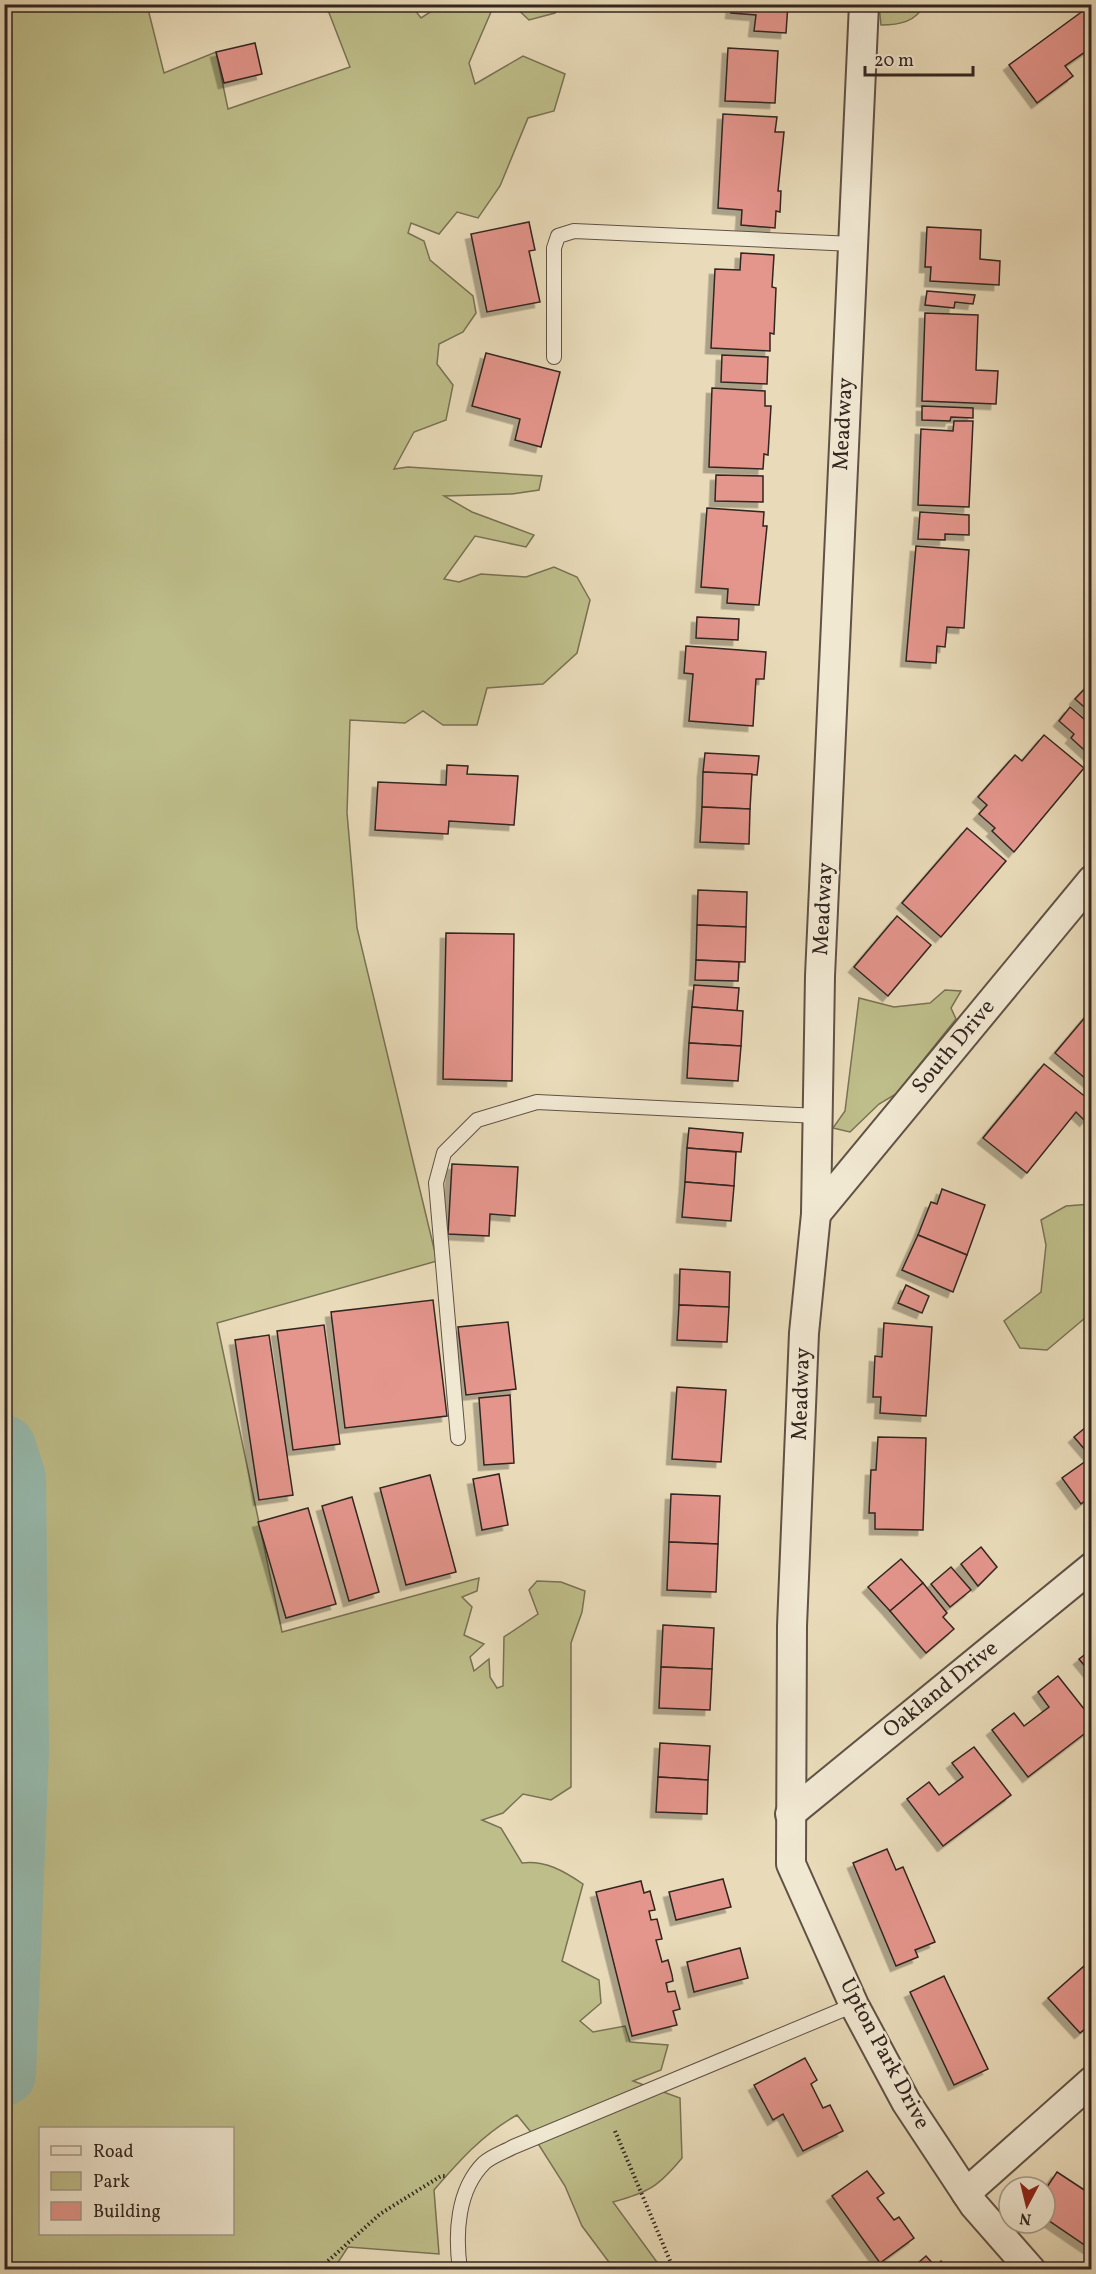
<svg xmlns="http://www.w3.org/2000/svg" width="1096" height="2274" font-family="Vollkorn,serif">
  <defs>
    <filter id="shadow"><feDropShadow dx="-5.5" dy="5.5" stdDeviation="0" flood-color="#0004"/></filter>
  </defs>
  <rect width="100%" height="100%" fill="#e9dbb9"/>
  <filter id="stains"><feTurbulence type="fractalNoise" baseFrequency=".00333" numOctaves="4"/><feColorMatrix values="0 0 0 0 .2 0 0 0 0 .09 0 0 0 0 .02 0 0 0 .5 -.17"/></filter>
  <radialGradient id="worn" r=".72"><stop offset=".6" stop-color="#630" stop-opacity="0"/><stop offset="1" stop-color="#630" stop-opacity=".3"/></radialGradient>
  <g fill="#bebe8a" stroke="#787255" stroke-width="1.5" fill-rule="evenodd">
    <path d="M5 5H147L164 73 216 52 228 109 350 67 326 5H411L421 18 441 5H494L469 63 475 84 523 56 565 74 554 111 528 118 500 186 478 218 457 212 439 234 411 223 408 233 424 241 430 260 473 296 476 313 463 332 439 344 437 364 453 385 446 420 414 432 394 469 408 467 542 476 539 490 512 494 444 496 472 512 534 535 526 547 475 536 444 579 459 582 481 574 526 577 554 567 577 577 590 600 577 653 543 684 487 688 477 725H443L423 711 405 723 350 720 347 813 357 928 437 1261 217 1323 282 1632 479 1578 477 1591 462 1597 472 1607 464 1635 484 1644 470 1657 474 1671 489 1659 490 1677 497 1688 503 1686 504 1637 538 1614 529 1590 537 1581 561 1582 585 1591 582 1612 571 1643V1787L551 1800 523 1794 503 1813 482 1820 501 1828 522 1863C545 1860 564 1871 583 1884L562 1961 599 1980 601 2003 580 2021 593 2032 625 2026 630 2042 668 2045 661 2070 633 2081 680 2098 682 2158C658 2187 649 2192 613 2202L662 2269H614L582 2226 565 2186 530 2131 517 2115C483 2134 459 2161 434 2190L439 2254 348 2247 333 2270H5ZM40 2128H232V2234H40Z"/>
    <polygon points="513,5 559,5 555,13 529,20"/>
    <path d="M879 5V4L924 5C916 22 899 25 881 25Z"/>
    <polygon points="945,990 961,991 951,1008 956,1019 896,1094 879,1104 850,1132 833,1128 845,1111 859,998 894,1007 930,1003"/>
    <polygon points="1091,1204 1091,1313 1047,1350 1020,1348 1004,1321 1041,1292 1046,1245 1041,1220 1066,1206"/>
  </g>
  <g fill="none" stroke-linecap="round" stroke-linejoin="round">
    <polyline stroke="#97bbaf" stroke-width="64" points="4,1447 14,1478 17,1750 4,2074"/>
  </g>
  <g fill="#e4958c" stroke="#322520" stroke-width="1.5" filter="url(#shadow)">
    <polygon points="732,4 788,4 786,33 754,31 756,15 731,13"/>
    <polygon points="1087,8 1092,14 1092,47 1065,66 1073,76 1037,103 1009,65"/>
    <polygon points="255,43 262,74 224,83 216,52"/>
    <polygon points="728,48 778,51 775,103 725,101"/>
    <polygon points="723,114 777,117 775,132 784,132 778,191 781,191 780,212 776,211 775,228 741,225 742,210 718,208"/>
    <polygon points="529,222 535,250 529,251 540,302 487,312 471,234"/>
    <polygon points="927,227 981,230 980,259 1000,261 999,285 930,281 931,267 925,267"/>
    <polygon points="741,253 774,255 772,287 776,288 774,334 770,333 770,351 711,348 715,269 740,270"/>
    <polygon points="927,291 975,295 973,304 955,302 954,308 925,305"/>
    <polygon points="925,313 978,315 976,370 998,371 996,404 922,401"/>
    <polygon points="486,353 560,372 541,447 515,440 520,419 472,406"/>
    <polygon points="722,355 768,357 767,384 721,382"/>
    <polygon points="712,388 765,391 765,406 771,406 768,455 764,454 763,469 709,467"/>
    <polygon points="922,406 973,408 973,418 951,417 950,421 922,420"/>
    <polygon points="954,421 973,421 969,507 918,505 921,429 953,431"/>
    <polygon points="716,475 763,476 763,502 715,501"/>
    <polygon points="707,508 764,512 763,526 767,526 759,605 727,603 728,589 701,587"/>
    <polygon points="920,512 969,515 969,535 945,534 945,540 918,539"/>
    <polygon points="916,546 969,550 964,628 947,627 945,647 937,646 936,663 906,661"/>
    <polygon points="697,617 739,619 738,640 696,638"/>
    <polygon points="686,646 766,652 764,679 756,679 753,726 689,721 693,674 684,673"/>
    <polygon points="1092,681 1092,757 1071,738 1074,734 1059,721 1070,707 1084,719 1090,712 1075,699"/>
    <polygon points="1044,735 1084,768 1014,852 992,831 995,828 979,814 987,805 978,797 1015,755 1022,761"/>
    <polygon points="705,753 759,756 757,775 703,772"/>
    <polygon points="447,765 468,766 467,774 518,776 514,825 449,821 448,834 375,830 378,782 446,785"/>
    <polygon points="703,772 752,774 750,809 702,807"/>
    <polygon points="702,807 750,809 749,844 700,842"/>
    <polygon points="967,828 1006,861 941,937 902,903"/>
    <polygon points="698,890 747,892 746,927 697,925"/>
    <polygon points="897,916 931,945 888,996 854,967"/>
    <polygon points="697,925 746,927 745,962 696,960"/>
    <polygon points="446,933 514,934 512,1081 443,1079"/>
    <polygon points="696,960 739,962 738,981 695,980"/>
    <polygon points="694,985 739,988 737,1011 692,1007"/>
    <polygon points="692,1007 743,1011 741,1046 689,1043"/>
    <polygon points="1092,1009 1092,1084 1055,1053"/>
    <polygon points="689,1043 741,1046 738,1081 687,1078"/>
    <polygon points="1044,1064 1092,1102 1092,1113 1085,1121 1076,1112 1027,1173 983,1138"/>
    <polygon points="689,1128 743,1133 741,1152 687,1148"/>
    <polygon points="687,1148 736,1152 734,1186 685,1182"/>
    <polygon points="452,1164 518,1167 515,1216 490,1214 489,1236 448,1234"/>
    <polygon points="685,1182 734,1186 731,1221 682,1217"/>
    <polygon points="942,1189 985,1205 967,1255 918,1235 931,1202 937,1204"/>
    <polygon points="918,1235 967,1255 953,1292 902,1270"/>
    <polygon points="680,1269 730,1272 729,1307 679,1305"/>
    <polygon points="906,1285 929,1296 922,1313 898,1303"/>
    <polygon points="433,1300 447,1416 345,1428 331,1312"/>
    <polygon points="679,1305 729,1307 727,1342 677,1340"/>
    <polygon points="508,1322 516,1389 466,1395 458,1327"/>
    <polygon points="884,1323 932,1327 926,1416 880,1413 881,1397 873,1397 875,1356 882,1357"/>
    <polygon points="324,1325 340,1444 293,1450 277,1331"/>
    <polygon points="269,1335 293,1495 259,1500 235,1340"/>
    <polygon points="677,1387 726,1390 721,1462 672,1459"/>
    <polygon points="510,1395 514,1463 484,1465 479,1398"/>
    <polygon points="1092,1422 1092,1458 1074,1437"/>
    <polygon points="878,1437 926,1438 923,1530 875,1529 875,1513 869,1513 871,1470 876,1470"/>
    <polygon points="1086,1461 1092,1467 1092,1495 1081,1504 1062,1478"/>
    <polygon points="499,1474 508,1525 482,1530 473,1479"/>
    <polygon points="430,1475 456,1572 406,1585 380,1488"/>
    <polygon points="671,1494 720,1496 718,1544 669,1542"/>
    <polygon points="352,1497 379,1592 349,1601 322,1506"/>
    <polygon points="308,1508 336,1604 286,1618 258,1522"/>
    <polygon points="669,1542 718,1544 716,1592 667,1590"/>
    <polygon points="981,1547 997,1567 978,1586 961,1564"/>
    <polygon points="901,1559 923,1583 890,1611 868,1587"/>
    <polygon points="951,1567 971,1590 950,1607 931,1584"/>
    <polygon points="923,1583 947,1613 943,1617 954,1629 926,1653 890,1611"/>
    <polygon points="663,1625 714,1628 712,1669 661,1667"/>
    <polygon points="1092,1649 1092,1675 1079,1659"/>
    <polygon points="661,1667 712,1669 710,1710 659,1708"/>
    <polygon points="1058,1676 1092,1719 1092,1728 1028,1777 992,1730 1014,1713 1024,1726 1049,1707 1038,1692"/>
    <polygon points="660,1743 710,1746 708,1780 658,1777"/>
    <polygon points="974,1747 1011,1795 943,1846 907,1799 929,1782 939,1795 963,1777 952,1763"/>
    <polygon points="658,1777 708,1780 707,1814 656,1812"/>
    <polygon points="887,1849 896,1870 903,1867 935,1942 915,1950 918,1957 896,1966 853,1863"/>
    <polygon points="723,1879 731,1907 676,1920 669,1892"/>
    <polygon points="641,1881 644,1893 650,1891 655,1910 649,1911 651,1920 657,1919 662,1939 656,1940 662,1962 668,1960 672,1975 673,1981 666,1983 668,1992 675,1991 680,2009 673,2011 677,2025 632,2036 596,1892"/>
    <polygon points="740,1948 748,1978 694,1992 687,1962"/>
    <polygon points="1092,1959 1092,2023 1080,2033 1048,1998"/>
    <polygon points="944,1976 988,2069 954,2085 910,1992"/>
    <polygon points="805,2058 817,2080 811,2084 823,2108 830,2105 843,2131 803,2151 783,2114 773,2120 754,2085"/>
    <polygon points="867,2171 884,2193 877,2198 894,2220 899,2217 914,2238 880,2263 832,2196"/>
    <polygon points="1057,2172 1092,2195 1092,2250 1045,2218 1045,2190"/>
    <polygon points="926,2256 935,2266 941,2261 949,2270 910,2270"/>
  </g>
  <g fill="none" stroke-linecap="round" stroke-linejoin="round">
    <g stroke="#605246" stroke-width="16">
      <g id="lane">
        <polyline points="554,357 554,248 558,236 574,231 853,244"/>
        <polyline points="458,1438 436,1183 444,1153 477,1120 537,1102 818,1116"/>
        <path d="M460 2270C455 2234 457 2190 484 2163 492 2156 504 2152 513 2147L854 2005"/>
      </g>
    </g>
    <g stroke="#605246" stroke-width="32">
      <g id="street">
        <polyline points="864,4 820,976 816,1214 804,1333 792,1626 791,1864 854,2005 906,2102 974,2205 1031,2270"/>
        <polyline points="816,1214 1092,880"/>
        <polyline points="790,1814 1092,1567"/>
        <polyline points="966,2193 1092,2081"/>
      </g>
    </g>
    <g stroke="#322520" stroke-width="4" stroke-dasharray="1.5 3" stroke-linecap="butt">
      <polyline points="615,2131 674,2270"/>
      <polyline points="318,2270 380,2214 441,2176 445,2176"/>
    </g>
    <use href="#lane" stroke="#f1e8d2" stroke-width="14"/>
    <use href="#street" stroke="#f1e8d2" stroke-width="28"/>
  </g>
  <g text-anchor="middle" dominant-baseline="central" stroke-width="5" stroke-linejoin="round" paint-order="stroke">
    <g font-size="22" fill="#322520" stroke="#f1e8d2">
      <text transform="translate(844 424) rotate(-87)">Meadway</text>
      <text transform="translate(824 909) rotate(-87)">Meadway</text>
      <text transform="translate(954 1047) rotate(-50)">South Drive</text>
      <text transform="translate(802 1394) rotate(-88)">Meadway</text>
      <text transform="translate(941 1690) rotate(-39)">Oakland Drive</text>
      <text transform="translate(884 2054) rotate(62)">Upton Park Drive</text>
    </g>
  </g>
  <rect width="1096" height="2274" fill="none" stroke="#e9dbb9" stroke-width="24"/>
  <rect x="6" y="6" width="1084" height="2262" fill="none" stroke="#322520" stroke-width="3"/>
  <rect x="12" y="12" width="1072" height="2250" fill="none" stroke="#322520" stroke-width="1.5"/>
  <rect x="39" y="2127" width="195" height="108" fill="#f1e8d2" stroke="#a59a8b" stroke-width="1.5"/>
  <rect x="51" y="2146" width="30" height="9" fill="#f1e8d2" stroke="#a59a8b" stroke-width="1.5"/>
  <text x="93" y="2157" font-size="18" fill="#322520">Road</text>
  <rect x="51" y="2172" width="30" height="18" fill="#bebe8a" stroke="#a59a8b" stroke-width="1.5"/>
  <text x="93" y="2187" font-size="18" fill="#322520">Park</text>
  <rect x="51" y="2202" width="30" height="18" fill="#e4958c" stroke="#a59a8b" stroke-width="1.5"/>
  <text x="93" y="2217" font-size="18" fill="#322520">Building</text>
  <g transform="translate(1027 2205) rotate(187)"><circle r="28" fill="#f1e8d2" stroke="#a59a8b" stroke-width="1.5"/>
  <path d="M0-4.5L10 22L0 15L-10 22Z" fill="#8f2418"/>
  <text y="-9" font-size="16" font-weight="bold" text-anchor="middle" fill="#322520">N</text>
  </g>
  <path d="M865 66v9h108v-9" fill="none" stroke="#322520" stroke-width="3"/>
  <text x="874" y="66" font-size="18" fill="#322520" stroke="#f1e8d2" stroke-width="4.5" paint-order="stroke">20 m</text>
  <rect width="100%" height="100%" filter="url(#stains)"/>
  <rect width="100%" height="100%" fill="url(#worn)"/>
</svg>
